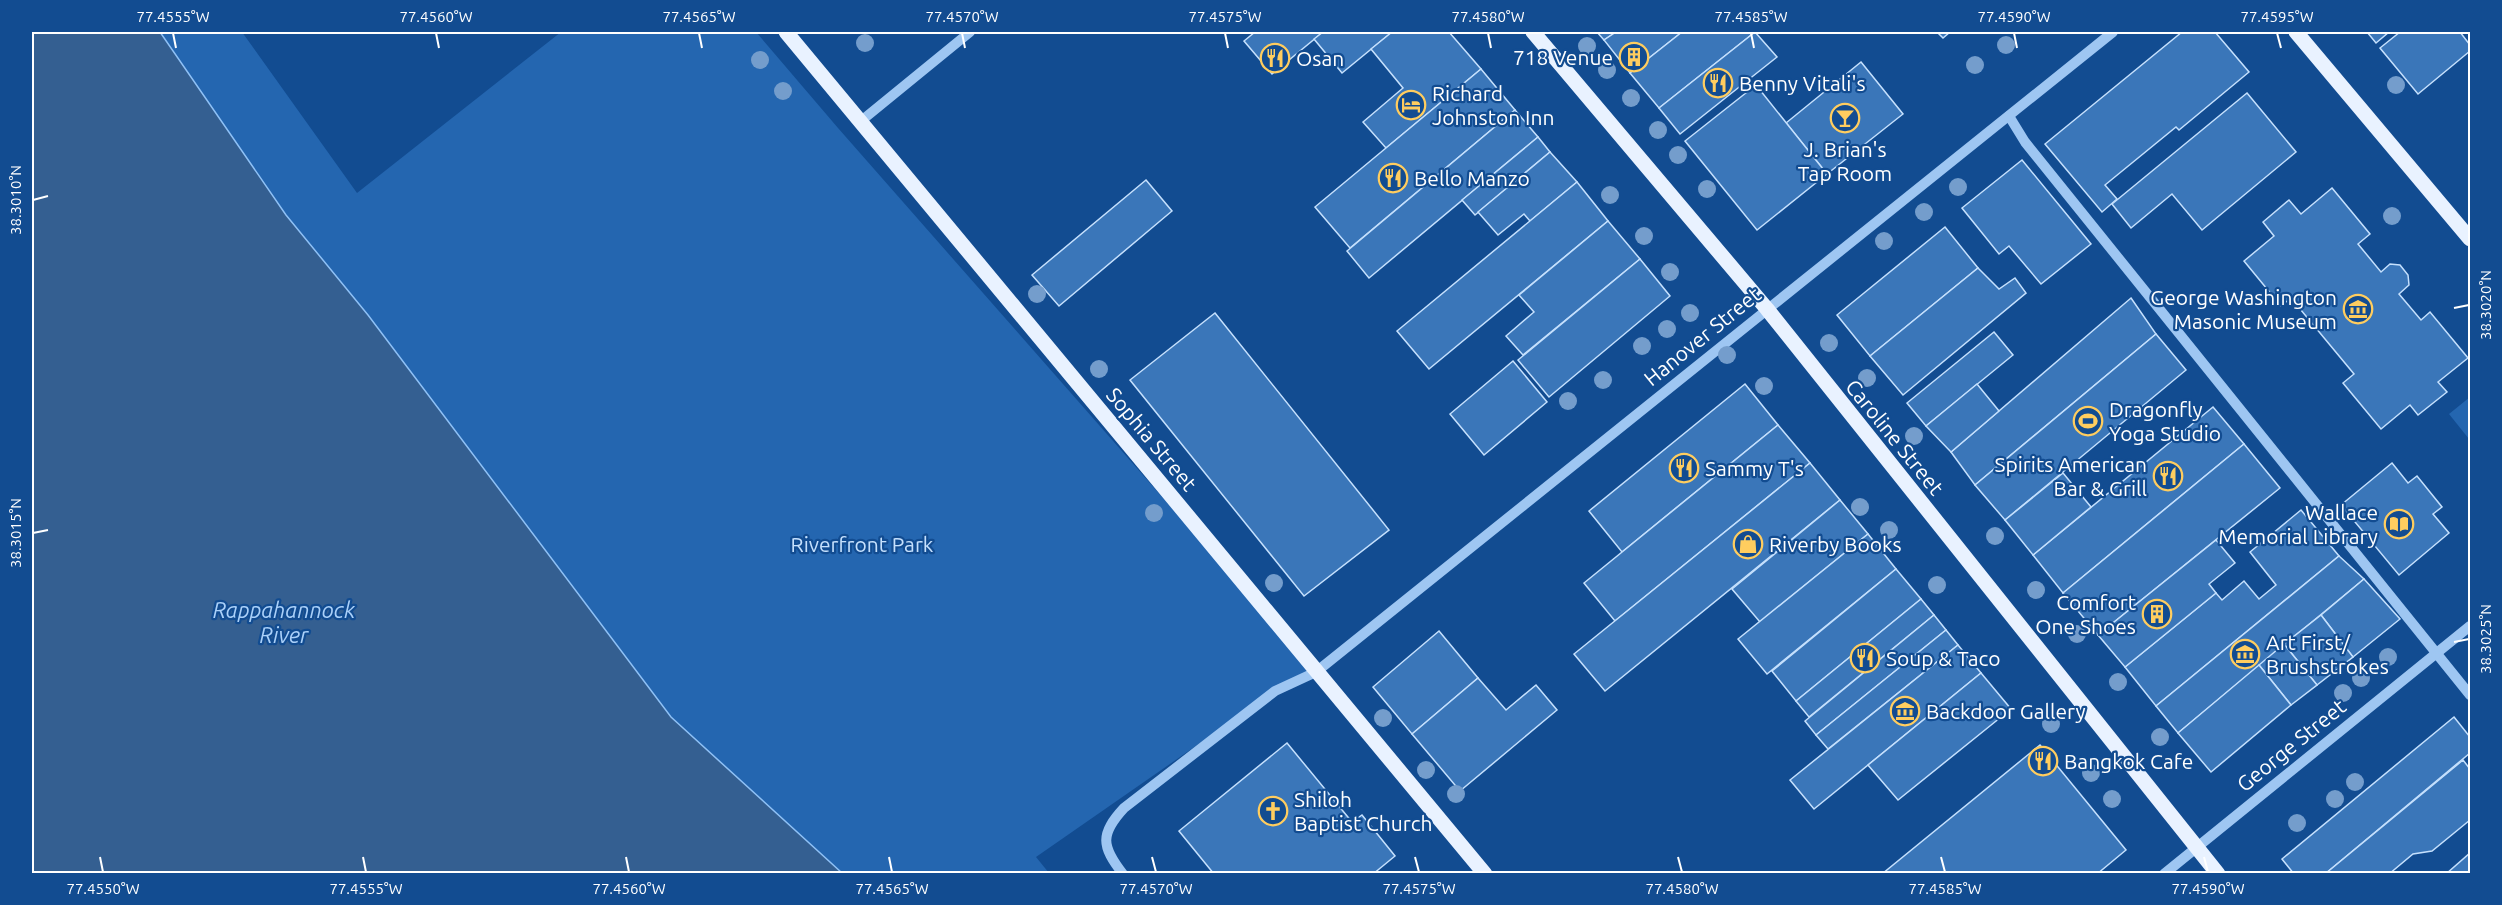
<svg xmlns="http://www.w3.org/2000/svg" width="2502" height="905" font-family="Ubuntu,sans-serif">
  <rect width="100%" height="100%" fill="#124c91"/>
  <g fill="#2466b0">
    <polygon points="160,32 242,32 357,193 561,32 756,32 838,128 1316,672 1275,691 1036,857 1049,873 842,873 671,717 368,315 286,215"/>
    <polygon points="2470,397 2470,438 2469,439 2449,414"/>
  </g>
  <polygon fill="#345f91" stroke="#8fc1f6" stroke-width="1.5" points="32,32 160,32 286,215 368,315 671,717 842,873 32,873"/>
  <g fill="#3a76b9" stroke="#c5e0fd" stroke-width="1.5">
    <polygon points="1255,32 1323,32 1272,74 1244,41"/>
    <polygon points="1323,32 1392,32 1342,73 1314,39"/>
    <polygon points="1392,32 1449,32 1481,69 1386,148 1363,122 1403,88 1371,49"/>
    <polygon points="1597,32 1616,32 1604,40"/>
    <polygon points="1616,32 1682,32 1630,73 1604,40"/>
    <polygon points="1682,32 1755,32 1659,108 1630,73"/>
    <polygon points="1755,32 1777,57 1680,134 1659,108"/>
    <polygon points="1937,32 1950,32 1943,38"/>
    <polygon points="2182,32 2215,32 2249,72 2179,130 2176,127 2105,185 2117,199 2102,212 2045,144"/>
    <polygon points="2367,32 2389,32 2376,43"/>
    <polygon points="2400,32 2460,32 2470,45 2470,51 2418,94 2380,48"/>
    <polygon points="1861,62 1903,114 1827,174 1786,123"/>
    <polygon points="1481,69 1515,110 1350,248 1315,207"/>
    <polygon points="1756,85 1827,174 1757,230 1685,141"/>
    <polygon points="2247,93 2296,152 2202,230 2172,194 2131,228 2112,204"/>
    <polygon points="1515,110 1538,137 1369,278 1347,251"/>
    <polygon points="1538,137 1550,152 1475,215 1462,200"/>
    <polygon points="1550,152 1577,182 1530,221 1524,214 1498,235 1478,212"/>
    <polygon points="2022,160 2091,244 2041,284 2009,246 1999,254 1962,208"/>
    <polygon points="1146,180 1172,211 1059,306 1032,275"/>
    <polygon points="1577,182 1608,221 1429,369 1397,331"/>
    <polygon points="2332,188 2370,234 2358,244 2381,272 2390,264 2400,265 2408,275 2409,285 2399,294 2421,320 2430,312 2468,358 2438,382 2447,392 2418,415 2410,405 2381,429 2343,383 2354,374 2291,298 2281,306 2244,261 2274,236 2263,222 2289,200 2301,214"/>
    <polygon points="1608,221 1640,259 1523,355 1506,336 1534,312 1519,295"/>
    <polygon points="1945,227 1978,268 1870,356 1837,315"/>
    <polygon points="1640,259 1670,296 1549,397 1518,360"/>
    <polygon points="1978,268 1999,289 2015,278 2026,293 1903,395 1870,356"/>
    <polygon points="2131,298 2156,334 1975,485 1951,452"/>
    <polygon points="1215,313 1389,530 1304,596 1130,380"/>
    <polygon points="1994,332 2013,355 1926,426 1907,403"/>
    <polygon points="2156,334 2186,370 2005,520 1975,485"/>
    <polygon points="1513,361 1547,402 1484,455 1450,414"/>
    <polygon points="1745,384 1778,425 1622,552 1589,511"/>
    <polygon points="1977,384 1999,411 1951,452 1926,426"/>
    <polygon points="2213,407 2244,444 2063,593 2033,555"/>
    <polygon points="1778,425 1810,463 1615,621 1584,583"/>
    <polygon points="2244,444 2280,488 2098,635 2063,593"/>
    <polygon points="1810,463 1840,500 1605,691 1574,654"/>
    <polygon points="2392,463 2408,483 2417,476 2442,507 2433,514 2449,533 2399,575 2341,505"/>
    <polygon points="2063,473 2091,507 2033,555 2005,520"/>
    <polygon points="1840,500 1868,534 1760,622 1732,589"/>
    <polygon points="2301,510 2339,556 2156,706 2125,667 2216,593 2222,600 2244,581 2259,599 2276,585 2250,552"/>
    <polygon points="1868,534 1896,569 1767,674 1738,639"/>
    <polygon points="2216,540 2235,563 2209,584 2216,593 2125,667 2098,635"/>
    <polygon points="2339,556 2364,579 2178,733 2156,706"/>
    <polygon points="1896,569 1921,599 1796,701 1772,671"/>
    <polygon points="2364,579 2400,619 2353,657 2321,615"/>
    <polygon points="1921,599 1934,615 1809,717 1796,701"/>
    <polygon points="1934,615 1946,630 1816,735 1805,721"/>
    <polygon points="2321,615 2353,657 2317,685 2284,644"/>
    <polygon points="1946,630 1958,645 1828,749 1816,735"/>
    <polygon points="1439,631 1478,678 1412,734 1373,687"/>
    <polygon points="2284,644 2317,685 2291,705 2259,665"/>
    <polygon points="1958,645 1981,673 1814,809 1790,780"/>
    <polygon points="2259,665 2291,705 2211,772 2178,733"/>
    <polygon points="1981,673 2011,709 1898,800 1868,765"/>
    <polygon points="1478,678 1506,710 1536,685 1557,710 1460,791 1412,734"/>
    <polygon points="2454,717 2470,737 2470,753 2325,874 2294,874 2282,859"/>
    <polygon points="1287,743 1352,822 1362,815 1395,856 1373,874 1214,874 1179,831"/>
    <polygon points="2040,745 2126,850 2097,874 1882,874"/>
    <polygon points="2463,760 2470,769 2470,820 2432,851 2413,854 2389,874 2325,874"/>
    <polygon points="2470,853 2470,874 2446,874"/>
  </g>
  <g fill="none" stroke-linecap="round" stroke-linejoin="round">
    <g stroke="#9ec6f2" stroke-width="10">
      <polyline points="2009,116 2025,142 2470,695"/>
      <polyline points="861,121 970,32"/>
      <path d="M1123 874C1101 846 1100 834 1124 808L1275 691 1316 672 2113 32"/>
      <polyline points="2164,874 2470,626"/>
    </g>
    <g stroke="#e9f2ff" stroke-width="15">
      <polyline points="786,32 1485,874"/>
      <polyline points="1533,32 1767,309 2218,874"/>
      <polyline points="2296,32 2470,239"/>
    </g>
  </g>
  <g fill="#749dcc">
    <circle cx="865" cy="43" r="9"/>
    <circle cx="2006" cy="45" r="9"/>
    <circle cx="1587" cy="46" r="9"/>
    <circle cx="760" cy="60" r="9"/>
    <circle cx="1975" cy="65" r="9"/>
    <circle cx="1607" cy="70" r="9"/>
    <circle cx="2396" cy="85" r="9"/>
    <circle cx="783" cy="91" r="9"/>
    <circle cx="1631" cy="98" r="9"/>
    <circle cx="1658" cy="130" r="9"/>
    <circle cx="1678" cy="155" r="9"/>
    <circle cx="1958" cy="187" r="9"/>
    <circle cx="1707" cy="189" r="9"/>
    <circle cx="1610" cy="195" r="9"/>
    <circle cx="1924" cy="212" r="9"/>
    <circle cx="2392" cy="216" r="9"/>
    <circle cx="1644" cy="236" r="9"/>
    <circle cx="1884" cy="241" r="9"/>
    <circle cx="1670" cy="272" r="9"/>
    <circle cx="1037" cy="294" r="9"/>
    <circle cx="1690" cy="313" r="9"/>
    <circle cx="1667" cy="329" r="9"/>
    <circle cx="1829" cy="343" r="9"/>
    <circle cx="1642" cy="346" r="9"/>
    <circle cx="1727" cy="355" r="9"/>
    <circle cx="1099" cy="369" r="9"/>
    <circle cx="1867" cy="378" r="9"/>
    <circle cx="1603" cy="380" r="9"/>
    <circle cx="1764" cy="386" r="9"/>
    <circle cx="1568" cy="401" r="9"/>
    <circle cx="1914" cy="436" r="9"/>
    <circle cx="1860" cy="507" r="9"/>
    <circle cx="1154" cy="513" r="9"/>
    <circle cx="1889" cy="530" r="9"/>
    <circle cx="1995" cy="536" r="9"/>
    <circle cx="1274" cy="583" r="9"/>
    <circle cx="1937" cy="585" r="9"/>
    <circle cx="2036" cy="590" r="9"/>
    <circle cx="2077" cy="634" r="9"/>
    <circle cx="2388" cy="657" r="9"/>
    <circle cx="2361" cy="678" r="9"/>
    <circle cx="2118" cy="682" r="9"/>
    <circle cx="2343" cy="693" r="9"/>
    <circle cx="1383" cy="718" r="9"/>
    <circle cx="2051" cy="724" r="9"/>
    <circle cx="2160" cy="737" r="9"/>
    <circle cx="1426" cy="770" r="9"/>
    <circle cx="2091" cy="773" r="9"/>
    <circle cx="2355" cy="782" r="9"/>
    <circle cx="1456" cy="794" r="9"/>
    <circle cx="2112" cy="799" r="9"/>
    <circle cx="2335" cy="799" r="9"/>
    <circle cx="2297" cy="823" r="9"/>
  </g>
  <path fill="none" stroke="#fff" stroke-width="2" d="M173 33 176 48M436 33 439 48M699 33 702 48M962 33 965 48M1225 33 1228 48M1488 33 1491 48M1751 33 1754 48M2014 33 2017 48M2277 33 2281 48M33 200 48 196M2454 308 2469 305M33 533 48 530M2454 642 2469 639M100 857 103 872M363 857 366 872M626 857 629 872M889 857 892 872M1152 857 1156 872M1415 857 1419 872M1678 857 1682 872M1941 857 1945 872M2204 857 2208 872"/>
  <defs>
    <g id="building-ring" transform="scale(1.5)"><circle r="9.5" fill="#124c91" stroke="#ffcd5f" stroke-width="1.5"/><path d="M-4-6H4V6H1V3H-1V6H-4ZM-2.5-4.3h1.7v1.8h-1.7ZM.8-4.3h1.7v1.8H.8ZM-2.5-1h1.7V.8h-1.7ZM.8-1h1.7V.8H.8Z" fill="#ffcd5f"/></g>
    <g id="restaurant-ring" transform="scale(1.5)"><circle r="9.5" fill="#124c91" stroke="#ffcd5f" stroke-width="1.5"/><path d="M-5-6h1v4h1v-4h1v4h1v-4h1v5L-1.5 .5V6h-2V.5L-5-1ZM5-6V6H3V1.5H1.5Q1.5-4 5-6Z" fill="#ffcd5f"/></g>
    <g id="hotel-ring" transform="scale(1.5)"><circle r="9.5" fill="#124c91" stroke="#ffcd5f" stroke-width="1.5"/><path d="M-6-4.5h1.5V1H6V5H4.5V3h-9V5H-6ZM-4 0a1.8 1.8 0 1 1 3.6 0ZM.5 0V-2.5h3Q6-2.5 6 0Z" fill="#ffcd5f"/></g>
    <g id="bar-ring" transform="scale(1.5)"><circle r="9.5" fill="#124c91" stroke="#ffcd5f" stroke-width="1.5"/><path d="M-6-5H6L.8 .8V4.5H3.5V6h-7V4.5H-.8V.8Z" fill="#ffcd5f"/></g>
    <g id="museum-ring" transform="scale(1.5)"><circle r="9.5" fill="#124c91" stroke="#ffcd5f" stroke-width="1.5"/><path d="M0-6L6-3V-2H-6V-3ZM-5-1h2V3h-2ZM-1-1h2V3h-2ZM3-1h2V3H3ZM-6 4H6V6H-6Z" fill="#ffcd5f"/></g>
    <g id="stadium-ring" transform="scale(1.5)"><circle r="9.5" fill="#124c91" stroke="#ffcd5f" stroke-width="1.5"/><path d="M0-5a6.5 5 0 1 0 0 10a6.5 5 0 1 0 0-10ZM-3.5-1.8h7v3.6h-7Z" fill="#ffcd5f"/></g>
    <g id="library-ring" transform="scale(1.5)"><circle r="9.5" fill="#124c91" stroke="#ffcd5f" stroke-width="1.5"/><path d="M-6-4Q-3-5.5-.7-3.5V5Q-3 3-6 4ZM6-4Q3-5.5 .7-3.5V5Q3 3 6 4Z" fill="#ffcd5f"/></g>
    <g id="shop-ring" transform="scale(1.5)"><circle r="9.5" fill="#124c91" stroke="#ffcd5f" stroke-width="1.5"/><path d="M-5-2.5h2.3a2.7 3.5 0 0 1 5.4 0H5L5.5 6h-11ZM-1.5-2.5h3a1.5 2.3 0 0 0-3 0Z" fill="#ffcd5f"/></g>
    <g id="church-ring" transform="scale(1.5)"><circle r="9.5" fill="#124c91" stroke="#ffcd5f" stroke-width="1.5"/><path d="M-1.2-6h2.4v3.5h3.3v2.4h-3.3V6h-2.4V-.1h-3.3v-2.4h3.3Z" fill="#ffcd5f"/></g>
  </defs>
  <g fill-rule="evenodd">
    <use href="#building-ring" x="1634" y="57"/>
    <use href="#restaurant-ring" x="1275" y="58"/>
    <use href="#restaurant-ring" x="1718" y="83"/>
    <use href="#hotel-ring" x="1411" y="105"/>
    <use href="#bar-ring" x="1845" y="118"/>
    <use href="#restaurant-ring" x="1393" y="178"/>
    <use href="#museum-ring" x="2358" y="309"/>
    <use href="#stadium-ring" x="2088" y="421"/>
    <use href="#restaurant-ring" x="1684" y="468"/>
    <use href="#restaurant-ring" x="2168" y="476"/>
    <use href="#library-ring" x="2399" y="524"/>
    <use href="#shop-ring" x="1748" y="544"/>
    <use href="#building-ring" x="2157" y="614"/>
    <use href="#museum-ring" x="2245" y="654"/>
    <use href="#restaurant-ring" x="1865" y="658"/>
    <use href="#museum-ring" x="1905" y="711"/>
    <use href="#restaurant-ring" x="2043" y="761"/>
    <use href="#church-ring" x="1273" y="811"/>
  </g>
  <g text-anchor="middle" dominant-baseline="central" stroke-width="4.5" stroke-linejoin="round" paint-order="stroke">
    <g font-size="21" fill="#fff" stroke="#124c91" text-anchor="start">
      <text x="1613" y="57" text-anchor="end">718 Venue</text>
      <text x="1296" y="58">Osan</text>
      <text x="1739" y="83">Benny Vitali's</text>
      <text x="1432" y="93">Richard<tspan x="1432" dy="24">Johnston Inn</tspan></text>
      <text x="1845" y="149" text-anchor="middle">J. Brian's<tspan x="1845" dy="24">Tap Room</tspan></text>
      <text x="1414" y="178">Bello Manzo</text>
      <text x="2337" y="297" text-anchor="end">George Washington<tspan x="2337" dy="24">Masonic Museum</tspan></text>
      <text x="2109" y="409">Dragonfly<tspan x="2109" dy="24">Yoga Studio</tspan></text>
      <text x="2147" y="464" text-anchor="end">Spirits American<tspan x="2147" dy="24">Bar &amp; Grill</tspan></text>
      <text x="1705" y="468">Sammy T's</text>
      <text x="2378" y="512" text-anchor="end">Wallace<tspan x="2378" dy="24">Memorial Library</tspan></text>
      <text x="1769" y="544">Riverby Books</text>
      <text x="2136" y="602" text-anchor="end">Comfort<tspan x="2136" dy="24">One Shoes</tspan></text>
      <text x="2266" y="642">Art First/<tspan x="2266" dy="24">Brushstrokes</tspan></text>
      <text x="1886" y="658">Soup &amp; Taco</text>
      <text x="1926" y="711">Backdoor Gallery</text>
      <text x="2064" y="761">Bangkok Cafe</text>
      <text x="1294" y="799">Shiloh<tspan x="1294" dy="24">Baptist Church</tspan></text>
    </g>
    <g font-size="21" fill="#fff" stroke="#124c91">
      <text transform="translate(1702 336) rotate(-39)">Hanover Street</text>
      <text transform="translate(1895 437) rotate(51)">Caroline Street</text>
      <text transform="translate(1152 439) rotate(50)">Sophia Street</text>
      <text transform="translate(2291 745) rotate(-39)">George Street</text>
    </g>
    <g font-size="21" fill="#c5e0fd" stroke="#124c91">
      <text x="862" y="544">Riverfront Park</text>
    </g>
    <g font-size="22" font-style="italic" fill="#aad0f9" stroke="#124c91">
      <text x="284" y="609">Rappahannock<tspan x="284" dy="25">River</tspan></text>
    </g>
  </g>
  <rect width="2502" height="905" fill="none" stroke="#124c91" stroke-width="66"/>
  <rect x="33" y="33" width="2436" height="839" fill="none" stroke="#fff" stroke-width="2"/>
  <g font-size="15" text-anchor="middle" fill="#fff">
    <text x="173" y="22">77.4555°W</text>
    <text x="436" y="22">77.4560°W</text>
    <text x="699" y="22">77.4565°W</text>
    <text x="962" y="22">77.4570°W</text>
    <text x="1225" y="22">77.4575°W</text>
    <text x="1488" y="22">77.4580°W</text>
    <text x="1751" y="22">77.4585°W</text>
    <text x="2014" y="22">77.4590°W</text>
    <text x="2277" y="22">77.4595°W</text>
    <text transform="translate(16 200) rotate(-90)" y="5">38.3010°N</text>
    <text transform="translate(2486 305) rotate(-90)" y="5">38.3020°N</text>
    <text transform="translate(16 533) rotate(-90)" y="5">38.3015°N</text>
    <text transform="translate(2486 639) rotate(-90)" y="5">38.3025°N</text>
    <text x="103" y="894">77.4550°W</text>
    <text x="366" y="894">77.4555°W</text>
    <text x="629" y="894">77.4560°W</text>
    <text x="892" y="894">77.4565°W</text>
    <text x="1156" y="894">77.4570°W</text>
    <text x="1419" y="894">77.4575°W</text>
    <text x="1682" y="894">77.4580°W</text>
    <text x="1945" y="894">77.4585°W</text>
    <text x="2208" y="894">77.4590°W</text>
  </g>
</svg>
